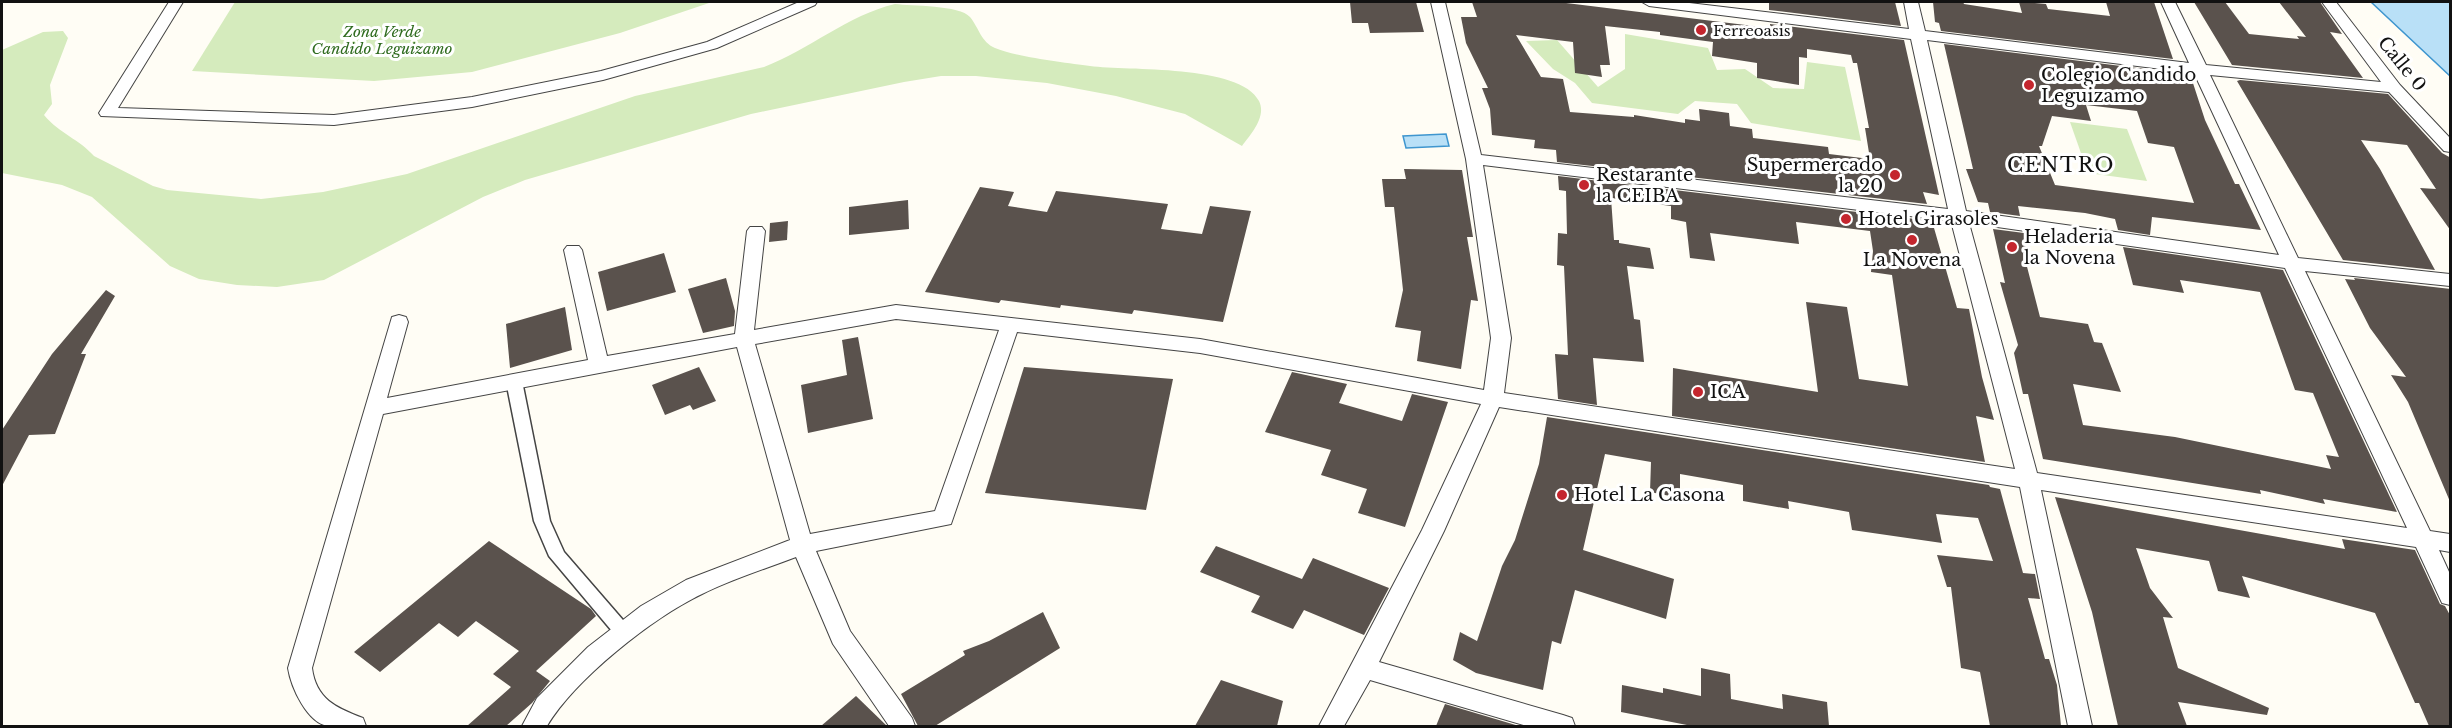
<svg xmlns="http://www.w3.org/2000/svg" width="2452" height="728" font-family="'Libre Baskerville',serif">
  <rect width="100%" height="100%" fill="#fffdf5"/>
  <g fill="#d5ebbd">
    <polygon points="235,2 712,2 620,33 472,72 374,81 192,71"/>
    <path d="M895 4C911 6 960 5 970 17 979 28 981 42 995 48 1016 57 1066 63 1090 66 1128 71 1240 64 1259 101 1267 117 1250 135 1242 146L1185 114 1116 96 1047 83 976 76H941L904 82 751 114 525 180 483 197 324 280 277 287 237 285 199 279 170 266 92 197 62 185 2 173V50L43 32 63 31 68 38 50 85 52 104 44 115C60 134 79 139 94 156L153 186 167 190 261 199 323 192 407 174 635 96 764 67C809 50 848 15 895 4Z"/>
    <polygon points="1625,34 1708,48 1717,70 1745,69 1773,88 1804,89 1807,62 1845,67 1861,141 1751,123 1737,104 1695,101 1678,114 1592,103 1575,83 1553,69 1526,41 1557,40 1598,87 1625,69"/>
    <polygon points="2070,122 2127,129 2147,181 2088,173"/>
  </g>
  <g fill="#b9e0f7" stroke="#3f96cf" stroke-width="1.5">
    <polygon points="2371,2 2450,2 2450,76"/>
    <polygon points="1446,134 1449,146 1406,148 1403,136"/>
  </g>
  <g fill="#5a524d" fill-rule="evenodd">
    <polygon points="1350,2 1416,2 1424,32 1370,33 1368,23 1352,23"/>
    <path d="M1472 2H1558L1770 28V24L1904 40 1939 195 1923 192 1927 204 1557 162 1556 150 1534 148 1535 140 1492 135 1490 109 1482 88H1488L1466 43 1461 17H1477ZM1605 26 1660 32V35L1713 42 1712 56 1757 63V78L1799 85V57L1807 58V49L1851 55 1853 63H1857L1869 128H1865L1870 159 1829 154 1828 147 1753 138 1752 129 1730 126 1729 113 1699 109 1700 121 1685 119V123L1634 115V117L1570 112 1563 79 1541 77 1516 35 1573 42 1575 73 1602 77 1600 65H1610Z"/>
    <polygon points="1769,2 1895,2 1901,26 1769,10"/>
    <polygon points="1933,2 1963,2 1964,4 2022,13 2019,2 2022,2 2046,4 2048,9 2110,16 2106,2 2154,2 2173,59 1941,31 1939,23 1935,22"/>
    <polygon points="2194,2 2225,2 2249,34 2299,39 2297,36 2306,37 2279,2 2320,2 2342,34 2330,32 2363,78 2232,65"/>
    <path d="M1944 44 2178 73 2191 77 2205 120 2235 184H2239L2261 230 2152 217 2150 235 2118 230 2115 219 2085 213 2018 206 2020 216 1990 212 1988 203 1978 202 1966 169H1973ZM2086 105 2137 111 2148 143 2174 147 2194 203 2055 185 2039 146H2042L2052 116 2091 121Z"/>
    <polygon points="2240,80 2388,94 2442,153 2451,158 2451,231 2420,188 2436,189 2407,145 2361,140 2380,169 2435,270 2343,260 2237,81"/>
    <polygon points="1404,169 1462,170 1473,237 1467,237 1478,301 1471,300 1461,369 1417,361 1421,331 1395,327 1403,290 1394,207 1385,207 1382,179 1406,179"/>
    <polygon points="1558,176 1932,221 1957,308 1969,309 1982,377 1994,420 1976,416 1985,462 1672,416 1673,368 1818,392 1806,302 1847,307 1859,379 1908,386 1892,275 1871,272 1873,251 1870,231 1796,222 1799,244 1710,233 1715,261 1690,258 1686,222 1671,219 1671,206 1611,198 1614,240 1619,240 1619,243 1650,248 1654,269 1627,266 1634,319 1640,320 1644,362 1593,358 1597,405 1558,399 1555,354 1568,355 1564,266 1557,265 1558,233 1567,234 1566,191 1559,190"/>
    <polygon points="980,187 1014,192 1008,206 1047,212 1056,191 1168,204 1161,229 1202,234 1210,206 1251,211 1223,322 1134,310 1132,314 1061,305 1060,308 1001,300 999,303 925,292"/>
    <polygon points="908,200 909,229 849,235 849,207"/>
    <polygon points="788,221 787,240 769,242 770,223"/>
    <polygon points="1993,229 2024,233 2030,260 2025,259 2040,317 2088,324 2094,342 2102,343 2121,392 2073,384 2083,425 2175,437 2331,469 2326,455 2339,457 2313,393 2295,390 2260,292 2180,280 2184,293 2133,285 2123,247 2283,270 2397,512 2323,499 2325,504 2260,490 2261,494 2043,459 2028,394 2023,394 2014,353 2018,345 2000,282 2005,283"/>
    <polygon points="664,253 676,292 607,311 598,272"/>
    <polygon points="726,278 735,311 734,326 703,333 688,289"/>
    <polygon points="2354,278 2451,289 2451,504 2408,402 2391,375 2406,377 2370,328 2345,279 2355,280"/>
    <polygon points="106,290 115,296 81,354 86,354 55,434 29,435 2,486 2,430 52,354"/>
    <polygon points="565,307 572,350 510,368 506,324"/>
    <polygon points="858,337 873,419 808,433 801,385 847,375 842,340"/>
    <polygon points="699,367 716,401 693,410 690,405 665,415 652,385"/>
    <polygon points="1024,367 1173,379 1146,510 985,493"/>
    <polygon points="1292,372 1347,384 1339,403 1402,421 1412,394 1448,402 1405,527 1358,513 1367,489 1321,475 1331,450 1265,432"/>
    <polygon points="1547,417 1989,485 1990,487 2000,489 2023,573 2035,574 2040,599 2028,598 2045,659 2049,659 2057,685 2061,726 1990,726 1980,672 1961,668 1951,587 1947,587 1937,555 1993,561 1978,518 1936,514 1942,543 1852,530 1849,512 1788,501 1789,509 1743,501 1743,485 1680,474 1680,498 1650,492 1651,462 1605,454 1583,550 1674,579 1666,619 1575,590 1561,644 1552,641 1543,690 1476,673 1453,660 1460,632 1477,641 1502,566 1515,540 1539,464"/>
    <polygon points="2055,497 2345,549 2342,539 2415,550 2440,604 2445,606 2451,617 2451,726 2429,726 2419,703 2415,703 2375,613 2242,576 2250,598 2218,591 2209,561 2136,548 2150,588 2173,618 2163,617 2178,668 2269,708 2267,715 2178,702 2187,726 2118,726 2092,612"/>
    <polygon points="489,541 591,609 596,616 536,671 550,681 532,703 506,726 467,726 511,687 493,674 519,651 476,621 458,637 439,623 380,672 354,652"/>
    <polygon points="1216,546 1302,579 1313,558 1389,588 1364,635 1304,610 1293,629 1251,612 1260,596 1200,572"/>
    <polygon points="1043,612 1060,648 935,726 918,726 901,694 965,655 963,651 989,641"/>
    <polygon points="1701,668 1730,674 1731,699 1783,709 1782,694 1827,702 1829,726 1692,726 1621,712 1622,685 1663,693 1663,688 1701,696"/>
    <polygon points="1221,680 1283,701 1277,726 1195,726"/>
    <polygon points="856,696 887,726 821,726"/>
    <polygon points="1445,704 1519,726 1436,726"/>
  </g>
  <g fill="none" stroke-linecap="round" stroke-linejoin="round">
    <g stroke="#444" stroke-width="3">
      <polygon id="pedestrian" points="514,375 519,377 522,381 550,521 564,552 629,627 632,632 629,637 623,640 617,637 549,556 534,521 506,381 509,377"/>
    </g>
    <g stroke="#444" stroke-width="2">
      <g id="minor">
        <polygon points="169,2 183,2 118,108 334,115 472,97 601,71 707,42 799,2 817,2 815,5 717,48 603,80 472,107 334,125 101,116 99,113"/>
        <path d="M1431 2H1445L1481 155 1948 209 1911 39 1649 6 1642 2H1681L1909 29 1904 2H1918L1925 31 2189 63 2161 2H2175L2206 65 2381 82 2322 2H2336L2400 85 2450 138V152L2444 151 2389 92 2210 75 2298 258 2450 274V286L2305 271 2430 531 2450 534V552L2439 550 2450 574V605L2442 603 2416 547 2041 490 2092 726H2068L2020 487 1499 407 1444 531 1379 662 1563 715 1572 718 1575 726H1527L1370 680 1344 726H1319L1422 530 1481 404 1200 353 1017 332 951 524 816 551 850 631 912 718 915 726H889L833 644 796 557C765 569 732 579 702 594 652 618 575 679 547 726H522L537 698 588 647 641 606 686 580 790 540 737 347 383 414 312 668C316 699 336 708 363 718L366 726C354 726 340 728 328 726 307 723 291 687 288 668L392 317 399 315 406 317 408 322 387 398 588 360 564 250 567 246H579L582 250 607 356 735 334 747 231 750 227H762L765 231 754 330 896 305 1200 339 1484 390 1491 338 1466 159ZM1927 40 2194 73 2279 255 1966 211ZM1483 165 1951 221 2015 469 1504 393 1511 338ZM1969 223 2285 268 2407 528 2037 473ZM896 319 999 330 935 511 810 534 755 344Z"/>
      </g>
    </g>
    <use href="#pedestrian" fill="#fff" fill-rule="evenodd"/>
    <use href="#minor" fill="#fff" fill-rule="evenodd"/>
  </g>
  <g fill="#c4262e" stroke="#fff" stroke-width="2">
    <circle cx="1701" cy="30" r="6"/>
    <circle cx="2029" cy="85" r="6"/>
    <circle cx="1895" cy="175" r="6"/>
    <circle cx="1584" cy="185" r="6"/>
    <circle cx="1846" cy="219" r="6"/>
    <circle cx="1912" cy="240" r="6"/>
    <circle cx="2012" cy="247" r="6"/>
    <circle cx="1698" cy="392" r="6"/>
    <circle cx="1562" cy="495" r="6"/>
  </g>
  <g text-anchor="middle" dominant-baseline="central" stroke-width="6" stroke-linejoin="round" paint-order="stroke">
    <g font-size="15" fill="#111" stroke="#fff" text-anchor="start">
      <text x="1713" y="30">Ferreoasis</text>
    </g>
    <g font-size="15" font-style="italic" fill="#2f6b1f" stroke="#fff">
      <text x="382" y="31">Zona Verde<tspan x="382" dy="17">Candido Leguizamo</tspan></text>
    </g>
    <g font-size="18" fill="#111" stroke="#fff">
      <text transform="translate(2402 64) rotate(51)">Calle 0</text>
    </g>
    <g font-size="18" fill="#111" stroke="#fff" text-anchor="start">
      <text x="2041" y="75">Colegio Candido<tspan x="2041" dy="21">Leguizamo</tspan></text>
      <text x="1883" y="165" text-anchor="end">Supermercado<tspan x="1883" dy="21">la 20</tspan></text>
      <text x="1596" y="175">Restarante<tspan x="1596" dy="21">la CEIBA</tspan></text>
      <text x="1858" y="219">Hotel Girasoles</text>
      <text x="2024" y="237">Heladeria<tspan x="2024" dy="21">la Novena</tspan></text>
      <text x="1912" y="260" text-anchor="middle">La Novena</text>
      <text x="1710" y="392">ICA</text>
      <text x="1574" y="495">Hotel La Casona</text>
    </g>
    <g font-size="20" letter-spacing="1.5" fill="#111" stroke="#fff">
      <text x="2061" y="165">CENTRO</text>
    </g>
  </g>
  <rect width="2452" height="728" fill="none" stroke="#111111" stroke-width="6"/>
</svg>
